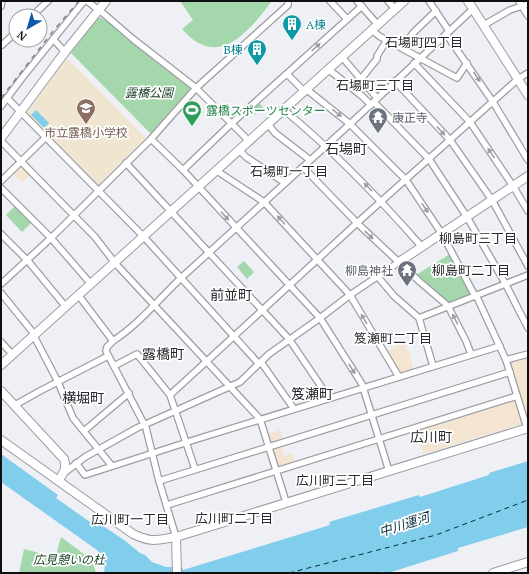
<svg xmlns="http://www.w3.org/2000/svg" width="529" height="574" font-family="'PT Serif','Noto Sans JP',serif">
  <rect width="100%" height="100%" fill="#eff0f6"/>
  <g fill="#f4e4d2">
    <polygon points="20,165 22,165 31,174 22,183 12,173"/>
    <polygon points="403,342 410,354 414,370 400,374 386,352"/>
    <polygon points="528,356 528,421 510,362"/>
    <polygon points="514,400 516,401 523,422 522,424 423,454 416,430"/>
    <polygon points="280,430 283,440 272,444 268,434"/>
    <polygon points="281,445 284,456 292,453 295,462 278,467 272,448"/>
  </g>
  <polygon fill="#f0e5d1" points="67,58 145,137 145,139 97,186 26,114 66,59"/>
  <g fill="#a5d7ac">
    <path d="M180 1H272C249 31 218 71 182 29L193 20Z"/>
    <polygon points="97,18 101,18 109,22 128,40 190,88 189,90 151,133 150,133 71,53"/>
    <polygon points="259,103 263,107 254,115 250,111"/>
    <polygon points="16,205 32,222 22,232 6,215"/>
    <polygon points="450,254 471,293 470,295 449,304 416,275"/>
    <polygon points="244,261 254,272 247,279 237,267"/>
    <polygon points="61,537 92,560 96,573 19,573 24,549 54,557 56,555"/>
  </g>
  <g fill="#80cdec">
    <polygon points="36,110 49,123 44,128 31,115"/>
    <path d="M1 454 58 495 56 498 97 527 100 524 124 540 140 553 145 555 152 562 166 567H182L183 570 330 525 329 522 419 495 420 497 489 475V473L528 461V527L458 548V551L388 573H384L383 571 378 573H104C106 564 103 557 97 550L1 482Z"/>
  </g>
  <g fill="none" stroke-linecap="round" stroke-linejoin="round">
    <polyline stroke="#092e3b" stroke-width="1" stroke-dasharray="5 4" stroke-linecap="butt" points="289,573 436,535 528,500"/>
    <g stroke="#9c9da3" stroke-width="8">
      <g id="street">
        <polyline points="87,1 104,14 133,39 196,88 249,141"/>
        <polyline points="330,1 347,19"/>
        <polyline points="357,1 378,25"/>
        <polyline points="388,1 395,9"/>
        <polyline points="429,1 449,31"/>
        <polyline points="519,1 528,16"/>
        <polyline points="1,6 2,1"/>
        <polyline points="32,16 48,1"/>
        <polyline points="484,25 510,10 528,4"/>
        <polyline points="372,30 379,36 457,78 467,63"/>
        <polyline points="446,34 493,102 528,160"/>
        <polyline points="53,39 65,52"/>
        <polyline points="1,44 2,45 16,32"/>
        <polyline points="402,48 414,32 436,11"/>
        <polyline points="342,57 377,98"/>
        <polyline points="414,63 470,122 513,186 528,211"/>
        <polyline points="328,69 362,96 371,105"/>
        <polyline points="287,74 304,91"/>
        <polyline points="361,79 377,59 377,56 387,40"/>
        <polyline points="395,81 450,140 492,200 528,266"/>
        <polyline points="306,89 350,124 406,180 442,234 475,296"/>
        <polyline points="7,98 144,237 259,364"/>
        <polyline points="374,102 429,159 467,217 505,283 528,328"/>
        <polyline points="1,106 22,78 84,1"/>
        <path d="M284 110C334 151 379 198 422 247"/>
        <polyline points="268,124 275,133 310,160"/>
        <polyline points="151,139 183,170 320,318 362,384 389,471"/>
        <polyline points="1,141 95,237 115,263 260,419 286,502"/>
        <polyline points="239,150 246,157 285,183"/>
        <polyline points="126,163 289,339 329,398"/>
        <polyline points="303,167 357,223 420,282 448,306 466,341 471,354"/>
        <polyline points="183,170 232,123 362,6"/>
        <polyline points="217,171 264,202 350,295 399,377"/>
        <polyline points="1,181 45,138"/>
        <polyline points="1,188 51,238 91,284"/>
        <polyline points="1,234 28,261 66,307"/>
        <polyline points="378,277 394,296 419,318 433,366"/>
        <polyline points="1,284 51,238 151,139 196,88 288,5 288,1"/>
        <polyline points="1,293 35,335"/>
        <polyline points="476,295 506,360 527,428"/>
        <polyline points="79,296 113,341 107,347 106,351 144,424"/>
        <polyline points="419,318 528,275"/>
        <polyline points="34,336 58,382 73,418 112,466"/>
        <path d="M113 341C139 324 158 300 181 278L350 124 473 9"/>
        <polyline points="1,342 13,355"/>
        <polyline points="506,360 528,354"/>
        <polyline points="261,362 294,409"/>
        <polyline points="114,366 137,354 170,395 195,469"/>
        <polyline points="170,395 357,223 518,79 528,73"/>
        <polyline points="15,405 40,391 108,356"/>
        <polyline points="145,424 159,481 176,537"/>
        <polyline points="84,431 129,393"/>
        <polyline points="76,463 85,475 197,439 500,346"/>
        <polyline points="64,473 85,457 137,428 240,382 269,354 320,318 350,295 399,262"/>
        <polyline points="159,481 510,372"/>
        <polyline points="167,505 517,396"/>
      </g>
    </g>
    <g stroke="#9c9da3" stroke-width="10">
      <g id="secondary">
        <polyline points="468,1 528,95"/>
        <polyline points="1,138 65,52 106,1"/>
        <polyline points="399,262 528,176"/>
        <polyline points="1,365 404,1"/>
        <path d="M1 391 64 459C67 468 64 472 59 480"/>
        <path d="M1 440 133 534C152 543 156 540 176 537L528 428"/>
        <polyline points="176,537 177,573"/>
        <polyline points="493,573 528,562"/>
      </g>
    </g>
    <use href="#street" stroke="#fff" stroke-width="5.5"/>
    <use href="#secondary" stroke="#fff" stroke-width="8"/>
    <polyline stroke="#85868a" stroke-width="1.5" stroke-dasharray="5 5" stroke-linecap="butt" points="1,98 54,30 79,1"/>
  </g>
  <defs><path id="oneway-solid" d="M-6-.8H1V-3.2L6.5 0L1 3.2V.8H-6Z"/></defs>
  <g fill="#9f9fa0">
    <use href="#oneway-solid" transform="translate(316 47) rotate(-42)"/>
    <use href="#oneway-solid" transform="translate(477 77) rotate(56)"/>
    <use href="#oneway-solid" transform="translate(337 113) rotate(38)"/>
    <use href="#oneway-solid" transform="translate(441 131) rotate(47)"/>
    <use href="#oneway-solid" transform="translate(491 153) rotate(-124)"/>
    <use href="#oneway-solid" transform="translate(368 187) rotate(-135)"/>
    <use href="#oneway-solid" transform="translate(425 208) rotate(55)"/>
    <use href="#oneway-solid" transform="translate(225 216) rotate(47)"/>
    <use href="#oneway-solid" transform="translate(281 220) rotate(-132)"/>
    <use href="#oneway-solid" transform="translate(369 235) rotate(43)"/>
    <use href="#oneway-solid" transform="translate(364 319) rotate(-121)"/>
    <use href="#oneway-solid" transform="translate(455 319) rotate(-117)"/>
    <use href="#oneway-solid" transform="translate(352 369) rotate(57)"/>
  </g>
  <defs>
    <g id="building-pin" transform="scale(1)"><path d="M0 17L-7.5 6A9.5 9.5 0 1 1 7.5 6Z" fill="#0f9aa8" stroke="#fff"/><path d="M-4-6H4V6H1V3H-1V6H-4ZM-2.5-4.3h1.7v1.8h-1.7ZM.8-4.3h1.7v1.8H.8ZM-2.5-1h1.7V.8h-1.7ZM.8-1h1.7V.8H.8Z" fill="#fff"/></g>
    <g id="school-pin" transform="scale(1)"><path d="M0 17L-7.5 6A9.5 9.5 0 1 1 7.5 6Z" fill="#8d6e63" stroke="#fff"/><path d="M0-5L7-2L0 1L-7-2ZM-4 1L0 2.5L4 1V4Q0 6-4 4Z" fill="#fff"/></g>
    <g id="stadium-pin" transform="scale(1)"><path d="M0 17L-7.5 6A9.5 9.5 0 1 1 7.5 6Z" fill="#2e9e5b" stroke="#fff"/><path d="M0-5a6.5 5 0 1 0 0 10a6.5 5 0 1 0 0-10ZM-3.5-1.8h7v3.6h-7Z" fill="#fff"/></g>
    <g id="temple-pin" transform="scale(1)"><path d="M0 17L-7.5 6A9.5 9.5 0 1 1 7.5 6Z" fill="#6b7280" stroke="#fff"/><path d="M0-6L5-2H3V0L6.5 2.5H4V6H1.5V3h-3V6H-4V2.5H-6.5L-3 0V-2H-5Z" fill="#fff"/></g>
  </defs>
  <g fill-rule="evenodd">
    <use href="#building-pin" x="292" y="24"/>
    <use href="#building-pin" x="257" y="49"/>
    <use href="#school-pin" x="86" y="108"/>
    <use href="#stadium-pin" x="192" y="110"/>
    <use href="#temple-pin" x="378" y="117"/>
    <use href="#temple-pin" x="407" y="270"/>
  </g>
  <g text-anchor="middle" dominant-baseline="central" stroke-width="3.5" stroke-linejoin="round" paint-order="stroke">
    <g font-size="12" fill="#0d838f" stroke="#fff" text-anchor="start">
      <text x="306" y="24">A棟</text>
      <text x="243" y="49" text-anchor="end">B棟</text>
    </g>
    <g font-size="12" font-style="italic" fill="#133b1c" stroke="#fff">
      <text x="149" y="92">露橋公園</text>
      <text x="69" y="559">広見憩いの杜</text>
    </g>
    <g font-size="12" fill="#27864d" stroke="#fff" text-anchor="start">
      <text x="206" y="110">露橋スポーツセンター</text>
    </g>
    <g font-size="12" fill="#5b616d" stroke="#fff" text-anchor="start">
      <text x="392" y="117">康正寺</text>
      <text x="393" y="270" text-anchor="end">柳島神社</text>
    </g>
    <g font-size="12" fill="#785e54" stroke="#fff">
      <text x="86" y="132">市立露橋小学校</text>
    </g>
    <g font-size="13" fill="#2a2b30" stroke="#fff">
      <text x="424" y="42">石場町四丁目</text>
      <text x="375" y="85">石場町三丁目</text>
      <text x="289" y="171">石場町一丁目</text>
      <text x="478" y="238">柳島町三丁目</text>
      <text x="471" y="270">柳島町二丁目</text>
      <text x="393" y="338">笈瀬町二丁目</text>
      <text x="335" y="480">広川町三丁目</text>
      <text x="234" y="518">広川町二丁目</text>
      <text x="130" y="519">広川町一丁目</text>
    </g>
    <g font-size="13" font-style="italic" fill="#092e3b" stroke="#fff">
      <text transform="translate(404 524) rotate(-18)">中川運河</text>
    </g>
    <g font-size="14" fill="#2a2b30" stroke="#fff">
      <text x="346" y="148">石場町</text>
      <text x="231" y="294">前並町</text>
      <text x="163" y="353">露橋町</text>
      <text x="312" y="393">笈瀬町</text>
      <text x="83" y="397">横堀町</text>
      <text x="431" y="436">広川町</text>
    </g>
  </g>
  <rect width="529" height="574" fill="none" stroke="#0f1012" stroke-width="4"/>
  <g transform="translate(28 28) rotate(218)"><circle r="19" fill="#ffffff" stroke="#9f9fa0"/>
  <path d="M0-3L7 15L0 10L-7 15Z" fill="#0c59a8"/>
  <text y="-6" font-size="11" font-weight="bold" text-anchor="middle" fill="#0f1012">N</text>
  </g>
</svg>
